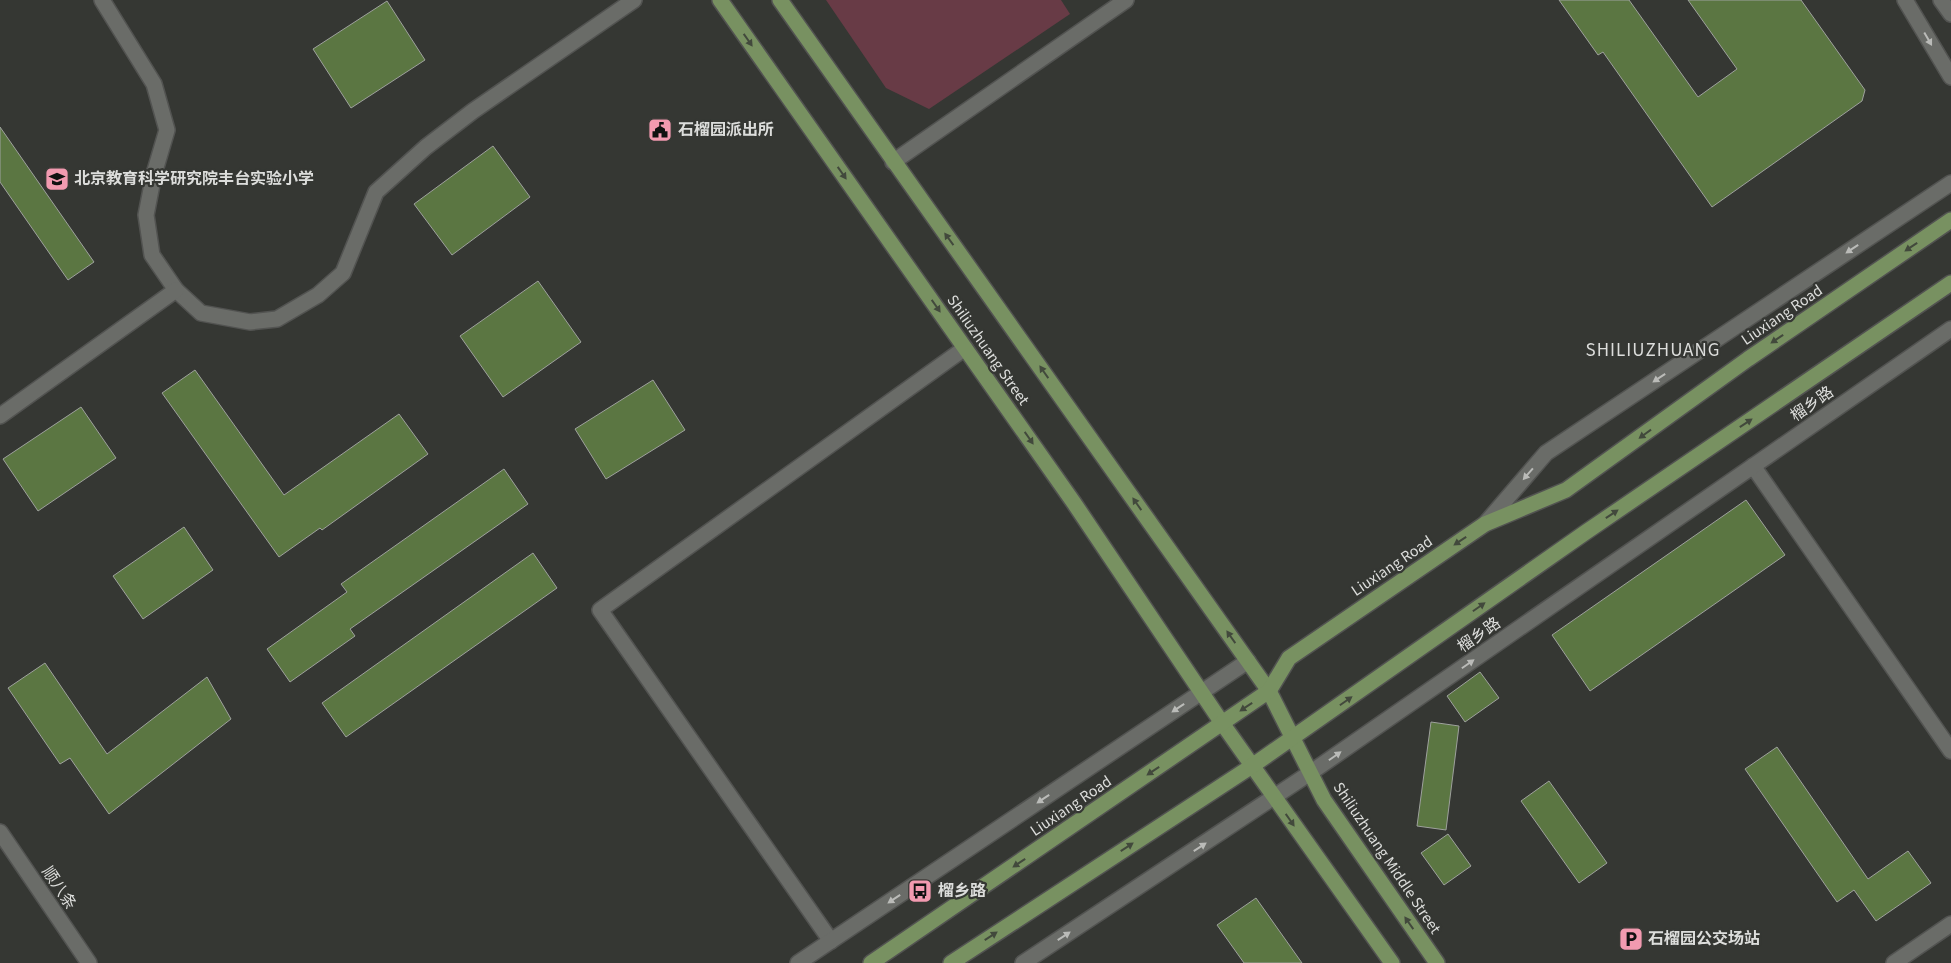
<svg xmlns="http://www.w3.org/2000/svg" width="1951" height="963" font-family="'Source Sans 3','Noto Sans SC',sans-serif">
  <rect width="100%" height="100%" fill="#353733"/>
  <polygon fill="#683b46" points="826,0 1061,0 1070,14 929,109 886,88"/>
  <g fill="#5b7642" stroke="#9ea19d">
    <polygon points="1559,0 1629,0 1698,97 1737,69 1688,0 1801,0 1865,90 1862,101 1712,207 1603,52 1598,55"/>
    <polygon points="387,1 425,60 351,108 313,49"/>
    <polygon points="0,127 94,262 68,280 0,182"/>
    <polygon points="493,146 530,197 452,255 414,204"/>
    <polygon points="538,281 581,342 503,397 460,336"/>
    <polygon points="195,370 284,495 399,414 428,454 322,530 320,528 279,557 162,393"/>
    <polygon points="653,380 685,430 606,479 575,429"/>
    <polygon points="81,407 116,458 38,511 3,459"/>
    <polygon points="504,469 528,504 350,629 355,636 290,682 267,649 347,592 341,584"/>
    <polygon points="1746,500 1785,555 1590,691 1552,635"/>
    <polygon points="184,527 213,570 143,619 113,576"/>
    <polygon points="533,553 557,588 346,737 322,703"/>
    <polygon points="45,663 107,754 207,677 231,719 109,814 70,758 60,764 8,688"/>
    <polygon points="1480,672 1499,698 1465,722 1447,696"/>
    <polygon points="1431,722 1459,726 1446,830 1417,826"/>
    <polygon points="1777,747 1868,879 1908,851 1931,883 1876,921 1854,890 1837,902 1745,769"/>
    <polygon points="1549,781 1607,863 1579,883 1521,801"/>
    <polygon points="1448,834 1471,866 1444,885 1421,853"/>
    <polygon points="1256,898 1302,963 1244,963 1217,925"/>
  </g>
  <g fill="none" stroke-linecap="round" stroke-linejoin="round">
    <g stroke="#525351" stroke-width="18">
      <g id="minor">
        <polyline points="102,0 154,84 167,130 154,174 146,215 152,255 176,290 201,313 250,322 277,319 318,295 343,273 376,192 426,147 473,111 634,0"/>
        <polyline points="1905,0 1951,77"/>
        <polyline points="1941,0 1951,14"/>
        <polyline points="893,162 1126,0"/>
        <polyline points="0,416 176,290"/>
        <polyline points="1753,466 1951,751"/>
        <polyline points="1485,524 1546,453 1951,183"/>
        <polyline points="0,832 89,963"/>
        <polyline points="831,941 600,610 965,348"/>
        <polyline points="798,963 1248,661"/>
        <polyline points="1023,963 1310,773 1951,329"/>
        <polyline points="1894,963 1951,924"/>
      </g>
    </g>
    <g stroke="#525351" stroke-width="18">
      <g id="major">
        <polyline points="720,0 1074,503 1222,723 1392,963"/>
        <polyline points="780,0 1269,691 1324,800 1437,963"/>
        <polyline points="871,963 1269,691 1289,658 1485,524 1566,490 1748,359 1951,220"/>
        <polyline points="951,963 1252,766 1586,532 1951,283"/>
      </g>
    </g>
    <use href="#minor" stroke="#6a6c68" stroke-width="15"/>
    <use href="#major" stroke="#789161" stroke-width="15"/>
  </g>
  <defs><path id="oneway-solid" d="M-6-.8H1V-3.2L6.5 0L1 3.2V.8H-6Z" transform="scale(1.25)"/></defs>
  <g fill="#babbb8">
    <use href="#oneway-solid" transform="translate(1928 39) rotate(60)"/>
    <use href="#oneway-solid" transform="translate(1852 249) rotate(146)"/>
    <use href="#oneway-solid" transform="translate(1659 378) rotate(146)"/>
    <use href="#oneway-solid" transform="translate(1528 474) rotate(131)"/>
    <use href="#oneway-solid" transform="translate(1468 664) rotate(-35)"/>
    <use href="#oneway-solid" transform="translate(1178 708) rotate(146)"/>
    <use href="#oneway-solid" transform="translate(1335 756) rotate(-35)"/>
    <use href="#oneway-solid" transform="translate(1043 799) rotate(146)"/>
    <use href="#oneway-solid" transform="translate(1200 847) rotate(-33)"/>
    <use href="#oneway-solid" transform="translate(894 899) rotate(146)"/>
    <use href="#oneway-solid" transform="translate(1064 936) rotate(-33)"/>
  </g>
  <g fill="#42493c">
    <use href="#oneway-solid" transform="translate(748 40) rotate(55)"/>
    <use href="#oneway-solid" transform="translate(842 173) rotate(55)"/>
    <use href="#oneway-solid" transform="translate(949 239) rotate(-126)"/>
    <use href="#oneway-solid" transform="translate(1911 247) rotate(146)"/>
    <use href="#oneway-solid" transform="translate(936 306) rotate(55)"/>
    <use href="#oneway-solid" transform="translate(1777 339) rotate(146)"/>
    <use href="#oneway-solid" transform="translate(1044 372) rotate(-125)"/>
    <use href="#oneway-solid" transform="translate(1746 423) rotate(-34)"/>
    <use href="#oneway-solid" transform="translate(1645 434) rotate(144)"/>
    <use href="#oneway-solid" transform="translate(1029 438) rotate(55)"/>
    <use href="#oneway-solid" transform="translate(1137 504) rotate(-125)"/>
    <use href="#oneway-solid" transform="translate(1612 514) rotate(-34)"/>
    <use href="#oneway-solid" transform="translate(1460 541) rotate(146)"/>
    <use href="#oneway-solid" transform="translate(1479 607) rotate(-35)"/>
    <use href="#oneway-solid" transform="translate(1231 637) rotate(-125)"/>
    <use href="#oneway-solid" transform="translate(1346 701) rotate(-35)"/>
    <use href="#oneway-solid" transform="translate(1246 707) rotate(146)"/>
    <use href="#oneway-solid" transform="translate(1153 771) rotate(146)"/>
    <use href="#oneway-solid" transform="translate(1290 820) rotate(55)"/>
    <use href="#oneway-solid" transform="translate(1127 847) rotate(-33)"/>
    <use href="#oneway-solid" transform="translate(1019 863) rotate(146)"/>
    <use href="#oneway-solid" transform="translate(1409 923) rotate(-125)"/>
    <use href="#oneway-solid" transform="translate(991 936) rotate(-33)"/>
  </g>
  <defs>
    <g id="civic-square" transform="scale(1.25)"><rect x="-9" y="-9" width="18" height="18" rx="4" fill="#f29ab0" stroke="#353733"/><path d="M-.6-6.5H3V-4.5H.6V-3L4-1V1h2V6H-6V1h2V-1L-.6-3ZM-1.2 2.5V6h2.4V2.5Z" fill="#111"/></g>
    <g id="school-square" transform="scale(1.25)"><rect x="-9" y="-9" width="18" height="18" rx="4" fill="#f29ab0" stroke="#353733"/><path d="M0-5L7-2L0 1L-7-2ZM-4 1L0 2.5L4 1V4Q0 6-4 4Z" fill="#111"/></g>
    <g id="bus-square" transform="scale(1.25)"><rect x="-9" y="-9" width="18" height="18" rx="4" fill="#f29ab0" stroke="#353733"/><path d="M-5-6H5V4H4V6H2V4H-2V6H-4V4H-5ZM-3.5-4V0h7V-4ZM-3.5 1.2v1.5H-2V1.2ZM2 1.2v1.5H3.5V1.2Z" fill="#111"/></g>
    <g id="parking-square" transform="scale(1.25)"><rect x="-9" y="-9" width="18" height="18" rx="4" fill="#f29ab0" stroke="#353733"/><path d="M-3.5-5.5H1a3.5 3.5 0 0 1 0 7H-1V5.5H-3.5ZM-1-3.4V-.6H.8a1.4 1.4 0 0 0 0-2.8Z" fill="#111"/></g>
  </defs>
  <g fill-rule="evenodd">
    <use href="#civic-square" x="660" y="130"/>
    <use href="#school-square" x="57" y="179"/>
    <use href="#bus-square" x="920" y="891"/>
    <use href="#parking-square" x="1631" y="939"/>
  </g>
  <g text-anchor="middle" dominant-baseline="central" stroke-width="4.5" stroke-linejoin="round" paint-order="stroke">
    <g font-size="16" font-weight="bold" fill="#dcdddb" stroke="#353733" text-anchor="start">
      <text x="678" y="130">石榴园派出所</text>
      <text x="74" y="179">北京教育科学研究院丰台实验小学</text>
      <text x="938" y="891">榴乡路</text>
      <text x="1648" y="939">石榴园公交场站</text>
    </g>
    <g font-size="16" fill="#dcdddb" stroke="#353733">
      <text transform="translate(1782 315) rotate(-34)">Liuxiang Road</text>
      <text transform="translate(988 350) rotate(55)">Shiliuzhuang Street</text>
      <text transform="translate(1812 404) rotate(-35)">榴乡路</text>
      <text transform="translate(1392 566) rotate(-34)">Liuxiang Road</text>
      <text transform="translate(1479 635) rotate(-35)">榴乡路</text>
      <text transform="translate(1071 806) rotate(-34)">Liuxiang Road</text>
      <text transform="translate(1387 858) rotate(56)">Shiliuzhuang Middle Street</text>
      <text transform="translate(59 888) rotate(56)">顺八条</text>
    </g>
    <g font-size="19" letter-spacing="1" fill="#dcdddb" stroke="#353733">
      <text x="1653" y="350">SHILIUZHUANG</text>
    </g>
  </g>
</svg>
